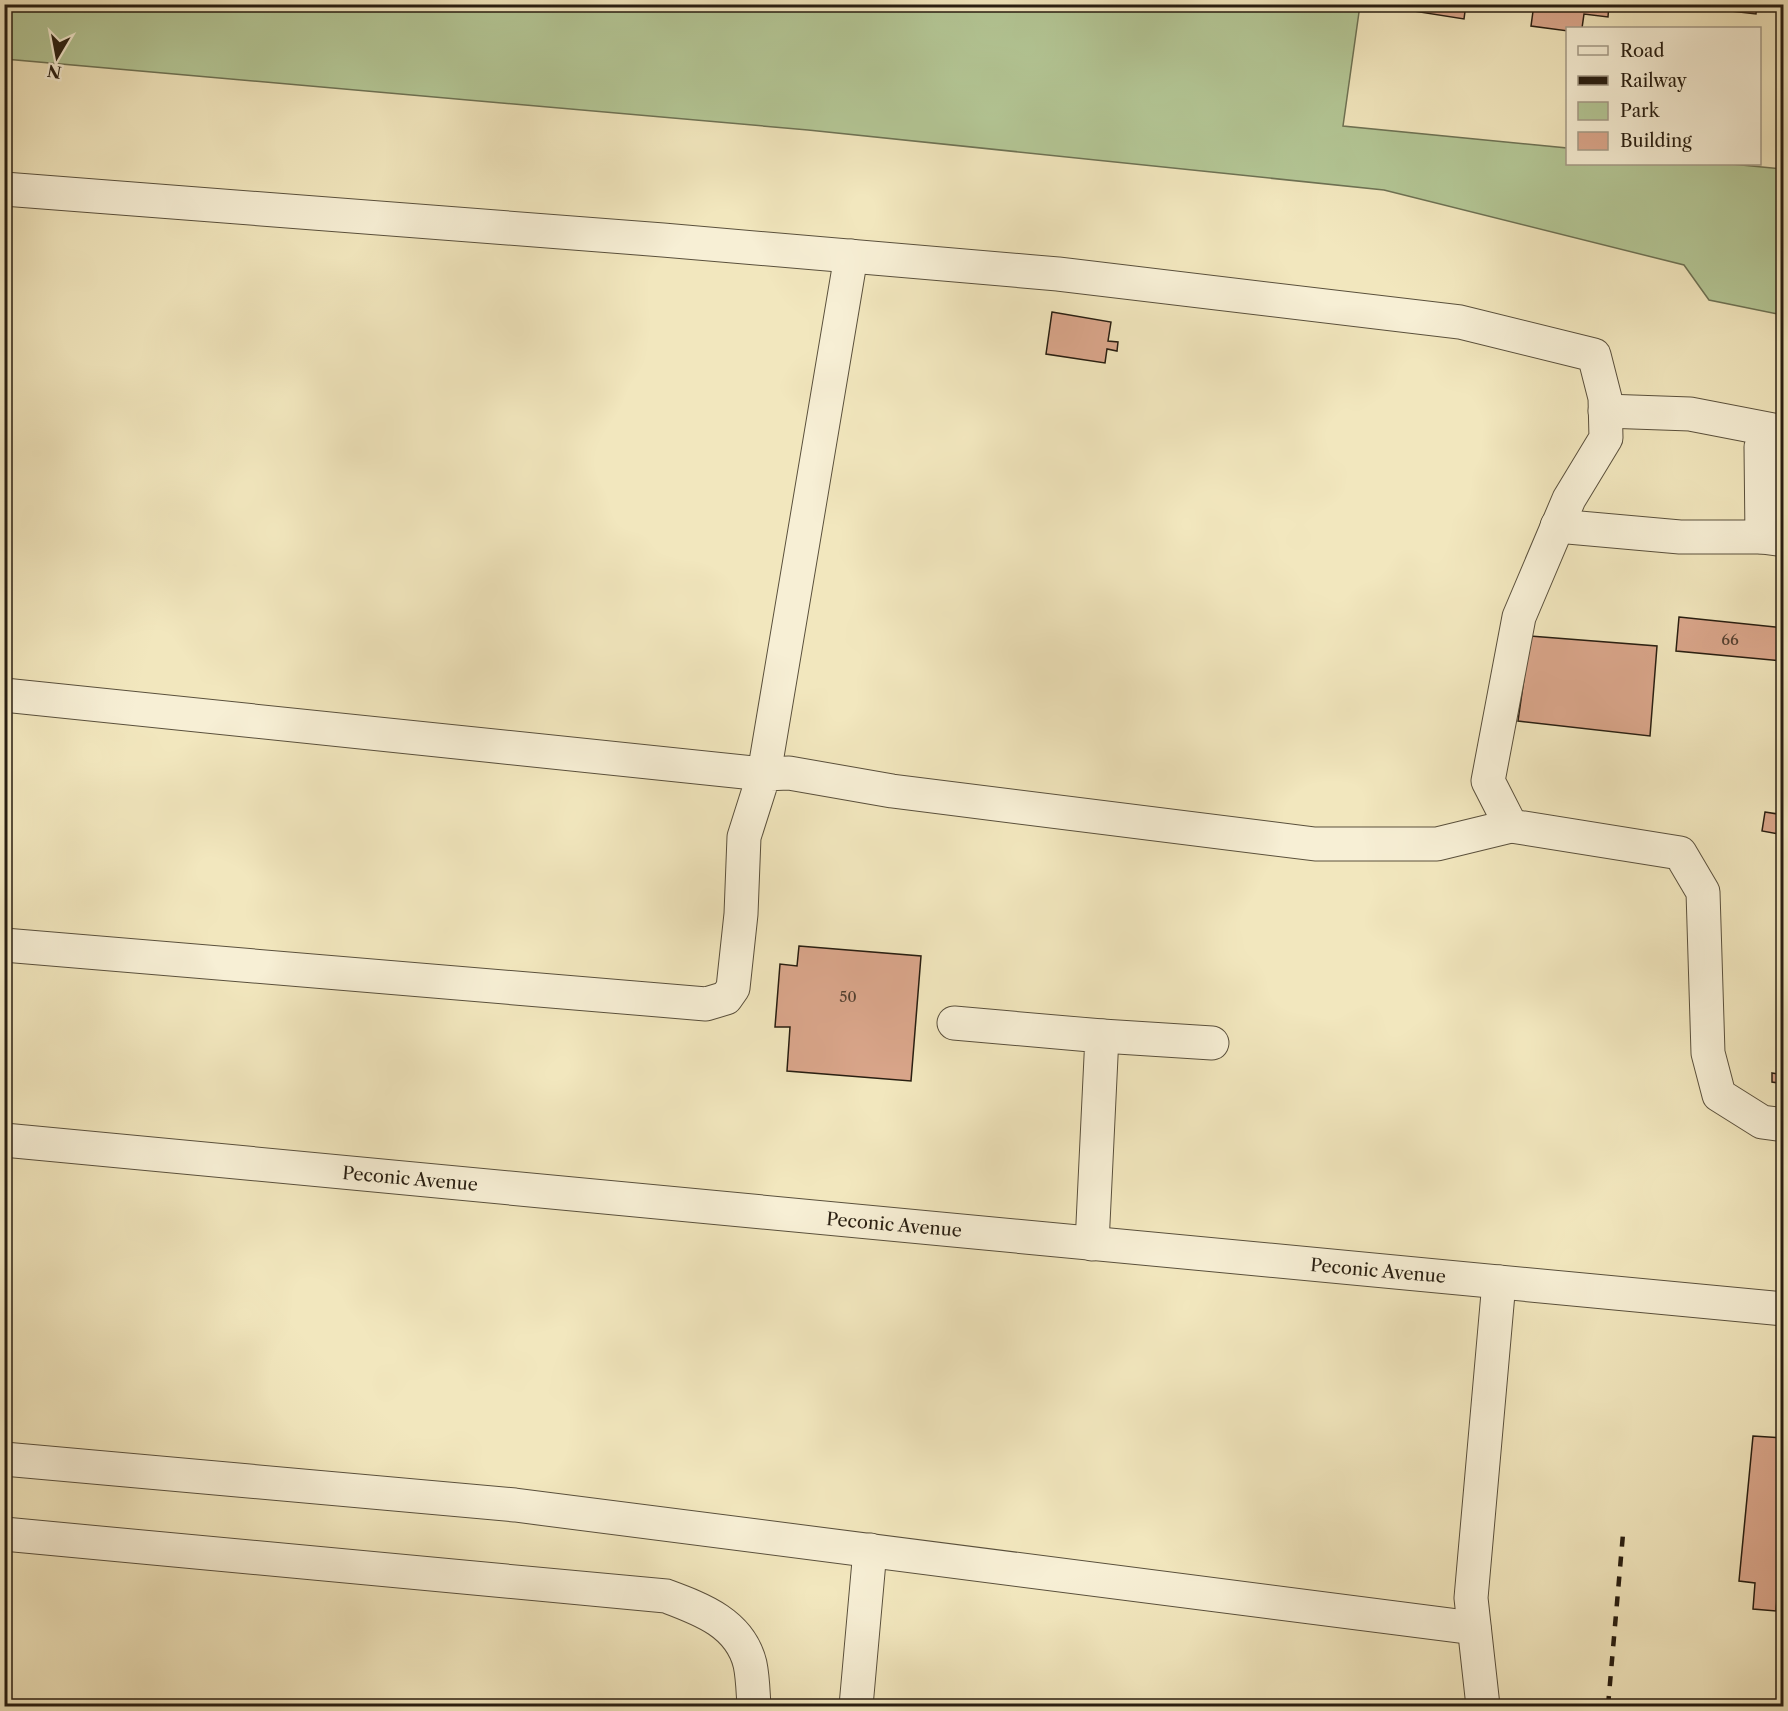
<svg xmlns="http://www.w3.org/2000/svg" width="1788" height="1711" font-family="'Libre Caslon Text',serif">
  <rect width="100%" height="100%" fill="#f2e7be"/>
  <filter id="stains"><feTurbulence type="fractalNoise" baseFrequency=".00333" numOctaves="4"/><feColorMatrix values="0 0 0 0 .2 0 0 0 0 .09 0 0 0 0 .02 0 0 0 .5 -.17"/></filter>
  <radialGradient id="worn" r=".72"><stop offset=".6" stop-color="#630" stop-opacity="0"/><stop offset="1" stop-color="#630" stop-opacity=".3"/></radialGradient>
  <polygon fill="#b4c796" stroke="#6e7254" stroke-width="1.5" points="4,5 1360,5 1343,126 1567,148 1568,164 1731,164 1783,169 1783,315 1709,300 1684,265 1384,190 808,130 5,59"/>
  <g fill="#daa68b" stroke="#281e11" stroke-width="1.5">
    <polygon points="1395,4 1466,4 1464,19 1394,8"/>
    <polygon points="1534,4 1609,4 1608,17 1584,14 1582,28 1568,28 1568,31 1531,26"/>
    <polygon points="1670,4 1757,4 1756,14"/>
    <polygon points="1052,312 1111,322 1108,341 1118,342 1117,351 1107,349 1105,363 1046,354"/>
    <polygon points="1679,617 1784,628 1784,661 1676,651"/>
    <polygon points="1530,636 1657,646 1650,736 1518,721"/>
    <polygon points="1765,812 1784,815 1784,835 1762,831"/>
    <polygon points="799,946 921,956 911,1081 787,1071 790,1027 775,1027 780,964 797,966"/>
    <polygon points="1772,1073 1784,1075 1784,1084 1772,1082"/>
    <polygon points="1753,1436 1784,1438 1784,1587 1778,1586 1776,1611 1753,1609 1755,1583 1739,1581"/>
  </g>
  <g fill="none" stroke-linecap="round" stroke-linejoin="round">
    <g stroke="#5a503c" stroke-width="35">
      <g id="minor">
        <polyline points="4,189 663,240 1058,274 1460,322 1594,355 1605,398 1606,438 1569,499 1519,617 1488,781 1511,826 1680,853 1703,892 1708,1053 1719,1095 1762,1122 1784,1125"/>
        <polyline points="1605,411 1690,414 1778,431"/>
        <polyline points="1557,526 1680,537 1762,537 1784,540"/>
        <polyline points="1762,537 1761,447 1778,431 1784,431"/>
        <polyline points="4,695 764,774 851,256"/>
        <polyline points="4,945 706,1004 726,998 733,988 741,914 744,837 764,774 789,773 892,791 1315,844 1437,844 1511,826"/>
        <polyline points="954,1023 1102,1036 1092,1244"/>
        <polyline points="1102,1036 1212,1043"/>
        <polyline points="4,1140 1784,1309"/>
        <polyline points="4,1459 515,1505 1474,1628"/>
        <path d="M4 1534 666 1596C701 1609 740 1623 750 1664 753 1678 753 1693 754 1706"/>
        <polyline points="856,1706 870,1550"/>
        <polyline points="1483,1706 1471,1598 1499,1282"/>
      </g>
    </g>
    <use href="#minor" stroke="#f7efd5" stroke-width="33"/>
    <polyline stroke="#281e11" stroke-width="4.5" stroke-dasharray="10 10" stroke-linecap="butt" points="1608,1706 1623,1534"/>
  </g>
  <g text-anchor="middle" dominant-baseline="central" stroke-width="4.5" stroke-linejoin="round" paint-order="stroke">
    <g font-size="15" fill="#544030">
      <text x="1730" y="639">66</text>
      <text x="848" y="996">50</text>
    </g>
    <g font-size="18" fill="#281e11" stroke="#f7efd5">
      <text transform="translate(410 1179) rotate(5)">Peconic Avenue</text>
      <text transform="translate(894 1225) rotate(5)">Peconic Avenue</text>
      <text transform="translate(1378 1271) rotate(5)">Peconic Avenue</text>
    </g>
  </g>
  <rect width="1788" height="1711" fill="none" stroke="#f2e7be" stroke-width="24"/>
  <rect x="6" y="6" width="1776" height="1699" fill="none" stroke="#281e11" stroke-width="3"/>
  <rect x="12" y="12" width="1764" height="1687" fill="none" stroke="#281e11" stroke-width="1.5"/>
  <rect x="1566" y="27" width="195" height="138" fill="#f7efd5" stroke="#a49b87" stroke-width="1.5"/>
  <rect x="1578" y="46" width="30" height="9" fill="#f7efd5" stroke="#a49b87" stroke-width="1.5"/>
  <text x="1620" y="57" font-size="18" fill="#281e11">Road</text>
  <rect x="1578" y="76" width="30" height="9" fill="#281e11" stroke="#a49b87" stroke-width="1.5"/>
  <text x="1620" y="87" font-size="18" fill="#281e11">Railway</text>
  <rect x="1578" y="102" width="30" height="18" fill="#b4c796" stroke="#a49b87" stroke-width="1.5"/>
  <text x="1620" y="117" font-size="18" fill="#281e11">Park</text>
  <rect x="1578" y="132" width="30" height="18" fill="#daa68b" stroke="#a49b87" stroke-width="1.5"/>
  <text x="1620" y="147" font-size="18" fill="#281e11">Building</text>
  <g transform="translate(57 57) rotate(190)" stroke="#f7efd5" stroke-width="4.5" paint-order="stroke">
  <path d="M0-4.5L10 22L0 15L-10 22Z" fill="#281e11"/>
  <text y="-9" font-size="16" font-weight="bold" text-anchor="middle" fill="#281e11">N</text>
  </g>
  <rect width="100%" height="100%" filter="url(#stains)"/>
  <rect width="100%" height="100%" fill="url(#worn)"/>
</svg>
